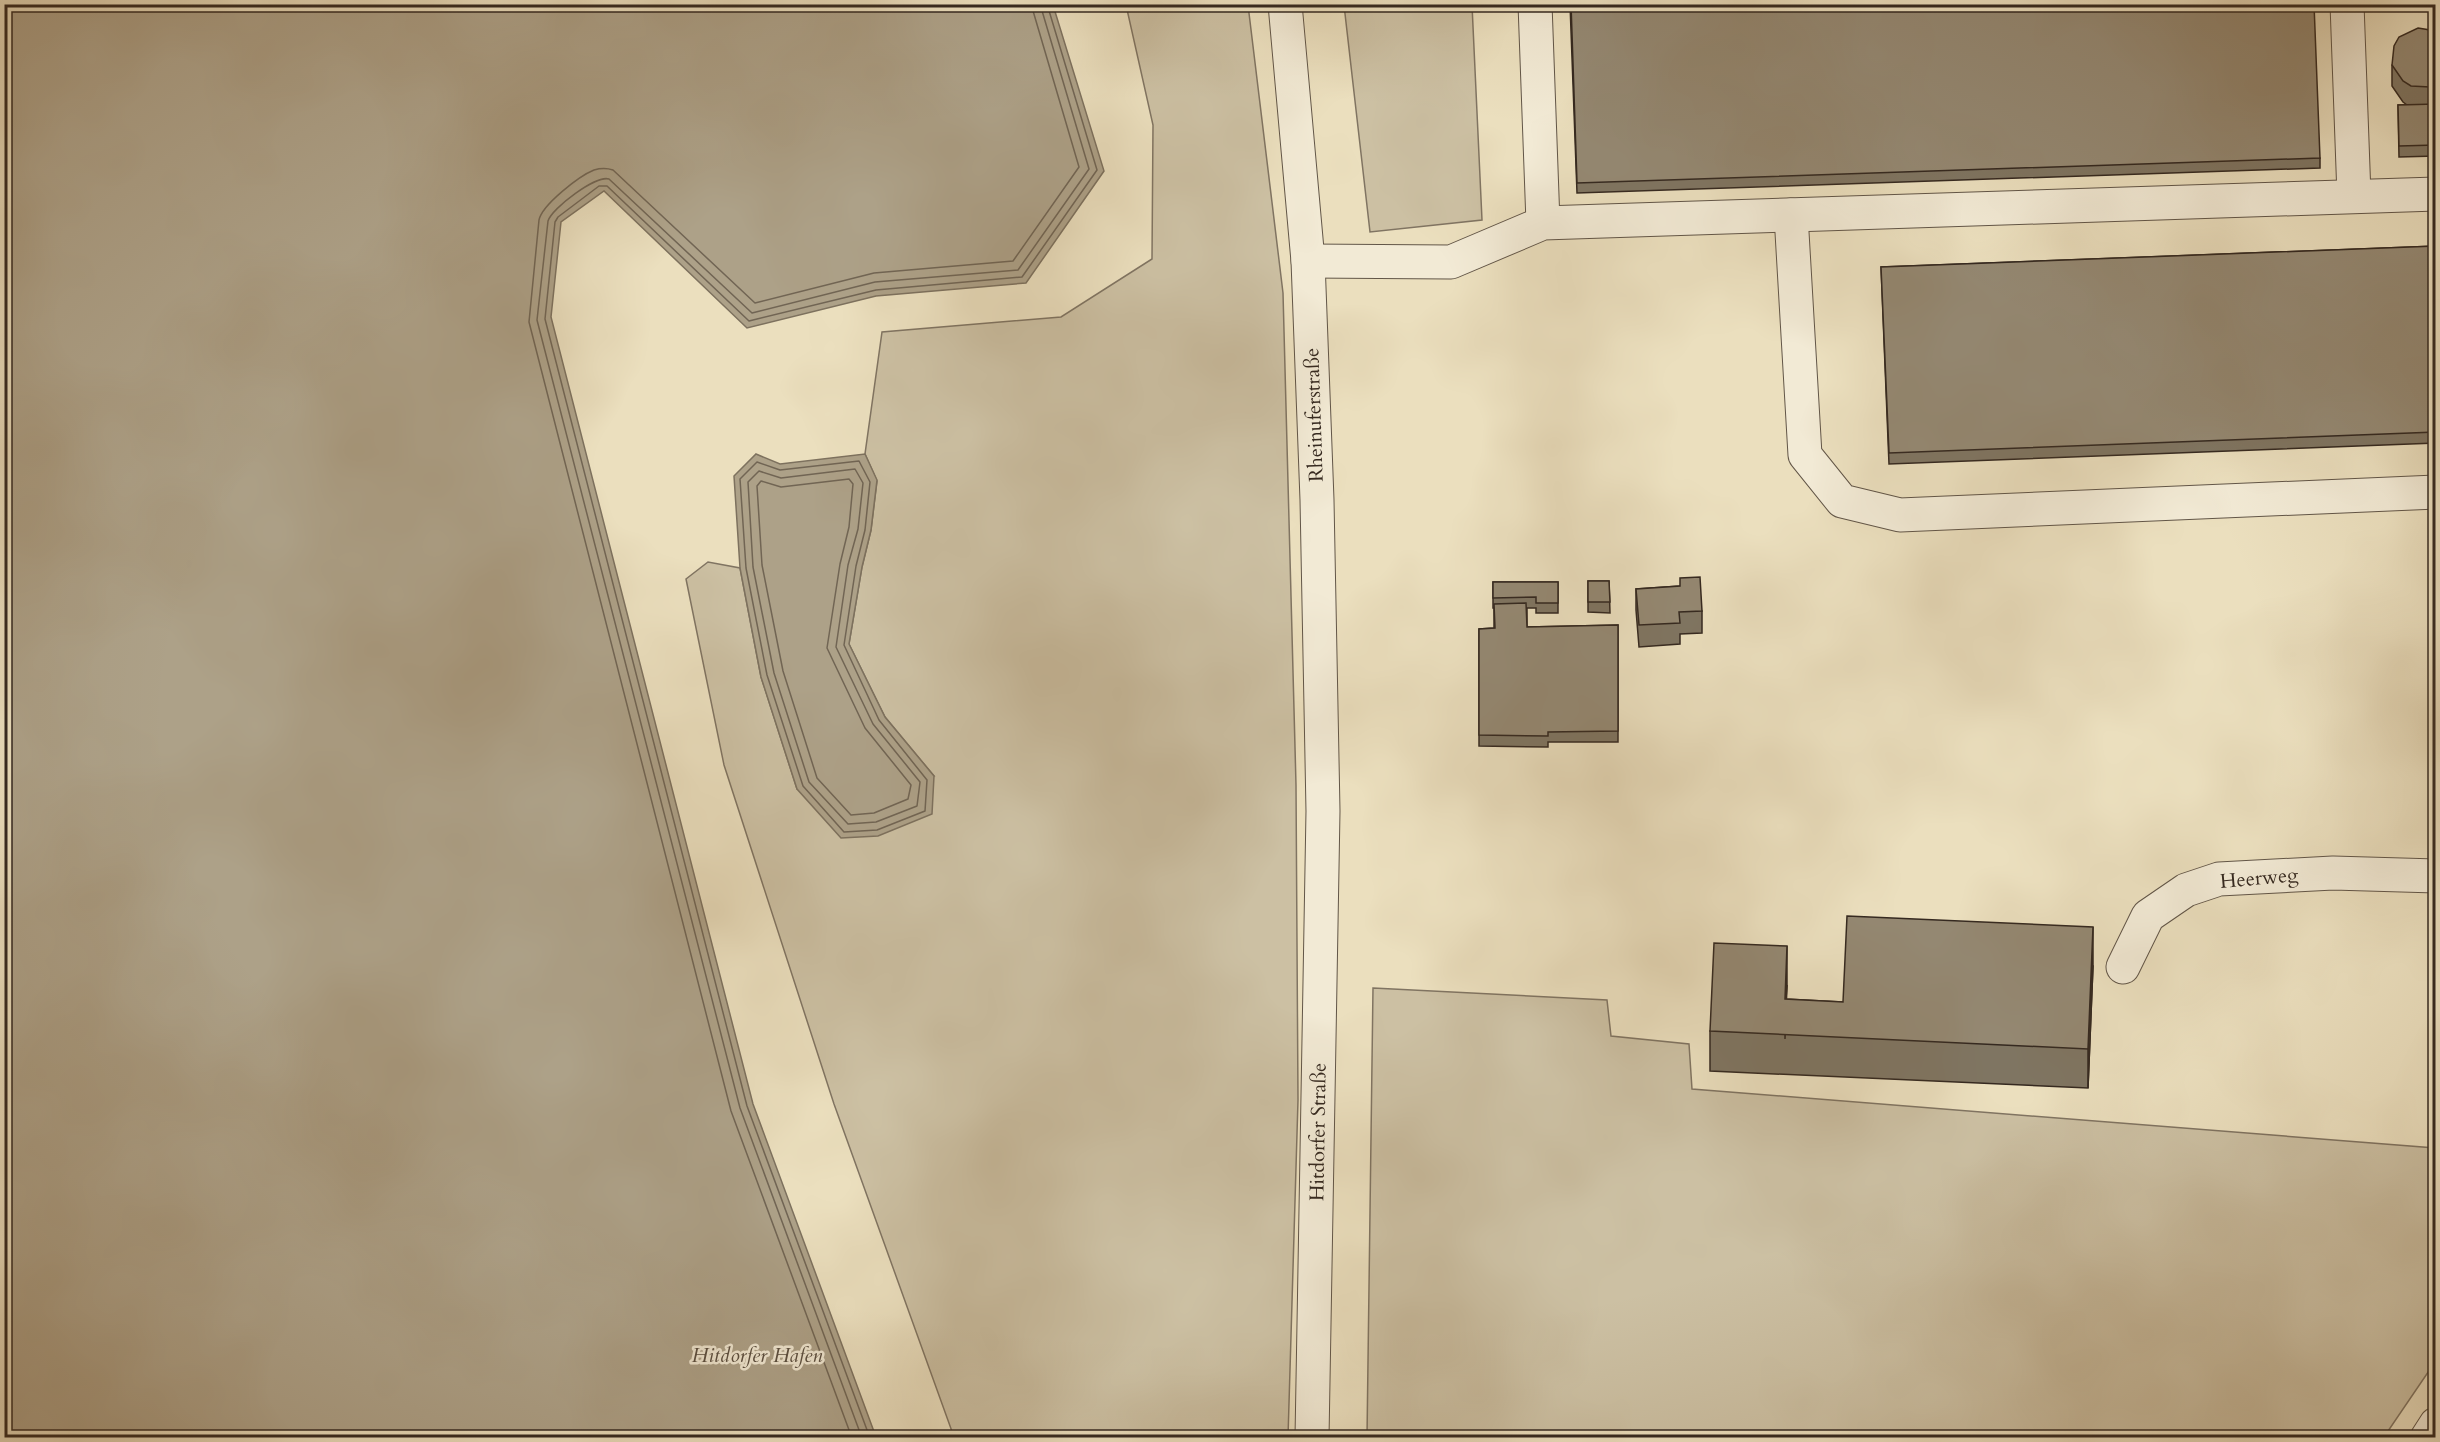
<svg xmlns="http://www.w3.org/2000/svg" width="2440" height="1442" font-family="Cardo,serif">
  <rect width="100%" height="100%" fill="#ebdfbe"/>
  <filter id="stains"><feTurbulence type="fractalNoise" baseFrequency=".00333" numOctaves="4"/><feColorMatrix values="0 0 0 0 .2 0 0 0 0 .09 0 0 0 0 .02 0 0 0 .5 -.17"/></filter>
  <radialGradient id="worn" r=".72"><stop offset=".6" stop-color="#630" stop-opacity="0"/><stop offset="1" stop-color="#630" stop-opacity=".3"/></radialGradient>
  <g fill="#ccc0a3" stroke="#807462" stroke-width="1.5">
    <polygon points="1126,5 1248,5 1283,293 1296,785 1298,1100 1288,1437 954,1437 834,1104 724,765 686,579 708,562 740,568 761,677 797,789 934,776 885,717 849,644 862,567 871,530 877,481 865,454 882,332 1061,317 1152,259 1153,125"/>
    <polygon points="1344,5 1472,5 1482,220 1370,232"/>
    <polygon points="1373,988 1607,1000 1611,1036 1689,1044 1692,1089 2435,1148 2435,1362 2384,1437 1367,1437"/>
  </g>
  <g fill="#ada188" stroke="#7d715e" stroke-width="1.5">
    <polygon points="5,4 1053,5 1104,171 1026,283 876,296 747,328 604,191 561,222 551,317 753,1104 876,1437 5,1437"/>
    <polygon points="756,454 780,464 865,454 877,480 871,530 862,567 849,644 885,717 934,776 932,814 878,836 841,838 797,789 761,677 740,568 734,476"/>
  </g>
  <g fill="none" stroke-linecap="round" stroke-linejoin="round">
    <g stroke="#716554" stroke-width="1.5">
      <polygon points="859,461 870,482 865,530 856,566 844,645 879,720 927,780 925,811 877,830 844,832 803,786 767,675 746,568 740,479 757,462 780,470"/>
      <polygon points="855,469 863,483 858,529 848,565 836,647 873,724 920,782 917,806 876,822 848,824 809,782 774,673 753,567 748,482 759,471 781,478"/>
      <polygon points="849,479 853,484 849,527 840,564 827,648 865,728 911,785 908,799 874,813 851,815 817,778 783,671 762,565 757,486 761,481 781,487"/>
      <path d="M852 1438 731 1111 529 322 539 220C542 205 579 176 594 170 601 168 607 168 613 170L755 303 874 273 1013 261 1079 167 1031 4"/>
      <path d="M862 1438 740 1108 537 320 548 221C552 208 596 175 609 179L752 313 875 282 1018 270 1089 169 1040 4"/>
      <polyline points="870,1438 747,1106 545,319 555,222 558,217 599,186 607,186 749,321 876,290 1022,277 1097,170 1047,4"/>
    </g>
    <g stroke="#625648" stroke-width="35">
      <g id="minor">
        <polyline points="1285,4 1308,261 1317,500 1323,811 1312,1438"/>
        <polyline points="1535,4 1543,223"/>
        <polyline points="2347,4 2354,196"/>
        <polyline points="1791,215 1805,455 1842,501 1900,515 2436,492"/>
        <polyline points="1308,261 1451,262 1543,223 2436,194"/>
        <polyline points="2123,967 2148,916 2186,890 2219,879 2333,873 2436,876"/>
        <polyline points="2427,1438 2436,1424"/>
      </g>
    </g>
    <use href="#minor" stroke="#f2ead5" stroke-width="33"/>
  </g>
  <g fill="#7f7562" stroke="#352920" stroke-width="1.5">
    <polygon points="1570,4 2320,158 2320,168 1577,193"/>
    <polygon points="2436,31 2436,156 2399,157 2398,105 2407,105 2403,102 2392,86 2392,65"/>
    <polygon points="2436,246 2436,443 1889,464 1881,267"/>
    <polygon points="1588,581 1609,581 1610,613 1588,612"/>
    <polygon points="1493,582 1558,582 1558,613 1536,613 1536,608 1527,608 1527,627 1618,625 1618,742 1548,742 1548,747 1479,746 1479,629 1494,628 1494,608 1493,608"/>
    <polygon points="1680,586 1702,611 1702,633 1680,634 1680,644 1639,647 1636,610 1636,589"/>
    <polygon points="2093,966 2088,1088 1710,1071 1710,1031 1787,986 1786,999 1843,1002"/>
  </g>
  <g fill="#685f50" stroke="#352920" stroke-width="1.5">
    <polygon points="2436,83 2436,104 2430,108 2430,87"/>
    <polygon points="2093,927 2093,966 2088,1088 2088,1049"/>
    <polygon points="1787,946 1787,986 1785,1039 1785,999"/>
  </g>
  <g fill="#948872" stroke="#352920" stroke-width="1.5">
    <polygon points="1571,4 2314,4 2320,158 1577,183"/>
    <polygon points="2418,28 2436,31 2436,83 2430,87 2411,86 2403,81 2392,65 2394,46 2399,37"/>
    <polygon points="2436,104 2436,145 2399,146 2398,105"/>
    <polygon points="2436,246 2436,432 1889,453 1881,267"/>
    <polygon points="1700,577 1702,611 1679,612 1680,623 1639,625 1636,589 1680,586 1680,578"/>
    <polygon points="1588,581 1609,581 1610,602 1588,602"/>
    <polygon points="1493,582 1558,582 1558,603 1536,603 1536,597 1493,598"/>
    <polygon points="1526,603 1527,627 1618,625 1618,731 1548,732 1548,736 1479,735 1479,629 1495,628 1494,604"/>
    <polygon points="1847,916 2093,927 2088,1049 1710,1031 1714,943 1787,946 1785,999 1843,1002"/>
  </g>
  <g text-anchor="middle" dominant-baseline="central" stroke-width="5" stroke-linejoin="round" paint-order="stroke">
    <g font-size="20" fill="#352920" stroke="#f2ead5">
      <text transform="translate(1314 415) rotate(-92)">Rheinuferstraße</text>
      <text transform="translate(2259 878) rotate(-5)">Heerweg</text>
      <text transform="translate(1318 1132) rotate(-89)">Hitdorfer Straße</text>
    </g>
    <g font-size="21" font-style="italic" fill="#594d3f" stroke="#f2ead5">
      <text x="757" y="1355">Hitdorfer Hafen</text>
    </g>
  </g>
  <rect width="2440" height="1442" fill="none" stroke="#ebdfbe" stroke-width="24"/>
  <rect x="6" y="6" width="2428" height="1430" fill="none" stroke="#352920" stroke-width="3"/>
  <rect x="12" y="12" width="2416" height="1418" fill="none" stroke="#352920" stroke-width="1.5"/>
  <rect width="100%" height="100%" filter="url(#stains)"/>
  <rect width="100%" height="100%" fill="url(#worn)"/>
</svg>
